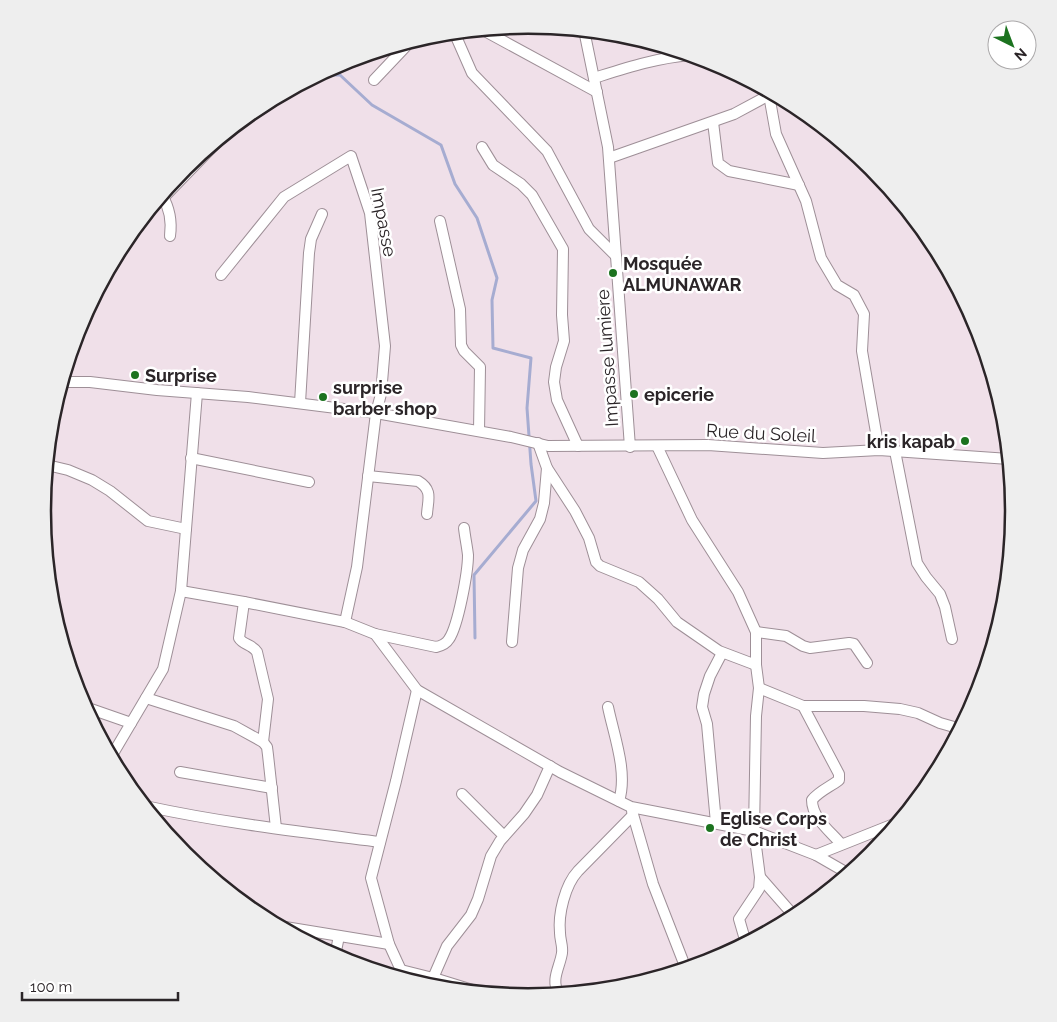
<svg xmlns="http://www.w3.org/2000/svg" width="1057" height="1022" font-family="Raleway,sans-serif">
  <rect width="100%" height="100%" fill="#f0e0e9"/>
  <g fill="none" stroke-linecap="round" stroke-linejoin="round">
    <polyline stroke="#a6acd1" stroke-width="3" points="318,75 340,75 372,105 441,145 455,184 477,218 497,278 492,300 493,348 531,358 527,408 531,464 536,501 474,575 475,638"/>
    <g stroke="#9e8f97" stroke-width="12">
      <g id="minor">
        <polyline points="483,30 597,92"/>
        <polyline points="584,30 608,147 630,447"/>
        <polyline points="454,32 472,73 547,151 589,229 616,256"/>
        <path d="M594 78C626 68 656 58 690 55"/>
        <polyline points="374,80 410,42"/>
        <polyline points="769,95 776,134 806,201 821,258 837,285 854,295 864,314 862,351 879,450"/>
        <polyline points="713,122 718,163 729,171 799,185"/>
        <polyline points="482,147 493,165 521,184 532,195 563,249 562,315 564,341 556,367 554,382 557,400 578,446"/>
        <polyline points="609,158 734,114 773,93"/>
        <path d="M162 195C169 207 172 222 170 236"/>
        <polyline points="164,197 224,135"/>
        <polyline points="440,221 460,309 461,345 464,351 480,367 479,431"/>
        <polyline points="221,275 284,197 351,156 370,213 385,346 381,394 376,413 357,567 345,622"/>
        <polyline points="62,382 90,382 157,390 248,397 376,413 511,437 548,446 708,445 823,453 879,450 1009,459"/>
        <polyline points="300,403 309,253 311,239 322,214"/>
        <polyline points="538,443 547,468 575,511 589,538 596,562 600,566 639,582 658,599 677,622 719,651 756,665"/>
        <polyline points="657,446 692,520 738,592 756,632 756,665 759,688 756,716 754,831 760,877 759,889 739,919 746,943"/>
        <polyline points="895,451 917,563 926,577 940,594 945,607 952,639"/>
        <polyline points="191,458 309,482"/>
        <polyline points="47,465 68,470 92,480 110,491 148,521 186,529"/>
        <path d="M368 476 418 481C433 490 428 499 427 514"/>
        <polyline points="181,591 244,602 345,622 375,634 417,690 560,772 631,807 754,831 816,855 849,874"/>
        <path d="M244 602 239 638C243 645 252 644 257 652L268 699 263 742"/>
        <polyline points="756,632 786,636 803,646 810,648 849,643 854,644 867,663"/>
        <path d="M375 634 436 647C441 646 446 644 449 639 458 626 468 572 468 555 467 546 465 537 464 528"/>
        <polyline points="512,642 518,568 523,550 540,519 544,503 547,468"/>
        <polyline points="759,688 803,706 864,706 900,709 918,713 940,723 961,729"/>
        <polyline points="146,698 234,726 263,742 267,747 268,755 276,828"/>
        <path d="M803 706 839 774V780C830 787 819 791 812 800 812 818 830 831 841 844"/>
        <polyline points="85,707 131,723"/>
        <path d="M608 707C614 736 628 772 619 801"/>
        <polyline points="111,757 163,669 181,591 197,393"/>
        <polyline points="180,772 272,788"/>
        <polyline points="462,794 504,836"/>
        <path d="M145 806C223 823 302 832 380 842"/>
        <polyline points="632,811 653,884 683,961"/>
        <polyline points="716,823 707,724 702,707 704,694 710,676 722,653"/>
        <polyline points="816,855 899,822"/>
        <polyline points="760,877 795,917"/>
        <polyline points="279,926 389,944"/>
        <polyline points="335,956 339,936"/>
        <polyline points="401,970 437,979 479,992"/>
        <polyline points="405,979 389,944 371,878 396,781 417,690"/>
        <polyline points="432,987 433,978 447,946 471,915 478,899 491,856 500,841 524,814 537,795 550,766"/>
        <path d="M559 994C550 980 560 967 562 953 563 946 560 940 560 933 558 914 565 885 578 871L633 815"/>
        <polyline points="548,995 558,993"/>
      </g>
    </g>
    <use href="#minor" stroke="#fff" stroke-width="10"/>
  </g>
  <g fill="#1c731f" stroke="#fff" stroke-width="2">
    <circle cx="613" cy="273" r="5"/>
    <circle cx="135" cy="375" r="5"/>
    <circle cx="634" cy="394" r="5"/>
    <circle cx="323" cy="397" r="5"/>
    <circle cx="965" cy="441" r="5"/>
    <circle cx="710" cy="828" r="5"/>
  </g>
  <g text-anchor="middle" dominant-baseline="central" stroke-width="5" stroke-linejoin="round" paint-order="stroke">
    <g font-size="18" fill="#2b2528" stroke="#fff">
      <text transform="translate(384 222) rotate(79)">Impasse</text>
      <text transform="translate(607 358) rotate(-94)">Impasse lumiere</text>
      <text transform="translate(761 433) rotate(3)">Rue du Soleil</text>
    </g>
    <g font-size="18" font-weight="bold" fill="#2b2528" stroke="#fff" text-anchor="start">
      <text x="623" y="263">Mosquée<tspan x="623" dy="21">ALMUNAWAR</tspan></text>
      <text x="145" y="375">Surprise</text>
      <text x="333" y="387">surprise<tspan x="333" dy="21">barber shop</tspan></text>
      <text x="644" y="394">epicerie</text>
      <text x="955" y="441" text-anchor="end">kris kapab</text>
      <text x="720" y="818">Eglise Corps<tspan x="720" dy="21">de Christ</tspan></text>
    </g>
  </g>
  <path d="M0 0H1057V1022H0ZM51 511a477 477 0 1 1 954 0a477 477 0 1 1-954 0Z" fill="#eee" fill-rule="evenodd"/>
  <path fill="none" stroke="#2b2528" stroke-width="2.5" d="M51 511a477 477 0 1 1 954 0a477 477 0 1 1-954 0Z"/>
  <g transform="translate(1012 45) rotate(138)"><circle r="24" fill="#ffffff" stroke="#aaa8a9"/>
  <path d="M0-4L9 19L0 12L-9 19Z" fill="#1c731f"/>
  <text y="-8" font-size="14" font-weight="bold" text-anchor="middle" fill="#2b2528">N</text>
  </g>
  <path d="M22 992v8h156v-8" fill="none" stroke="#2b2528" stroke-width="2.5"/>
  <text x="30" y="992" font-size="15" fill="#2b2528" stroke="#ffffff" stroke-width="4" paint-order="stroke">100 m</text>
</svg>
